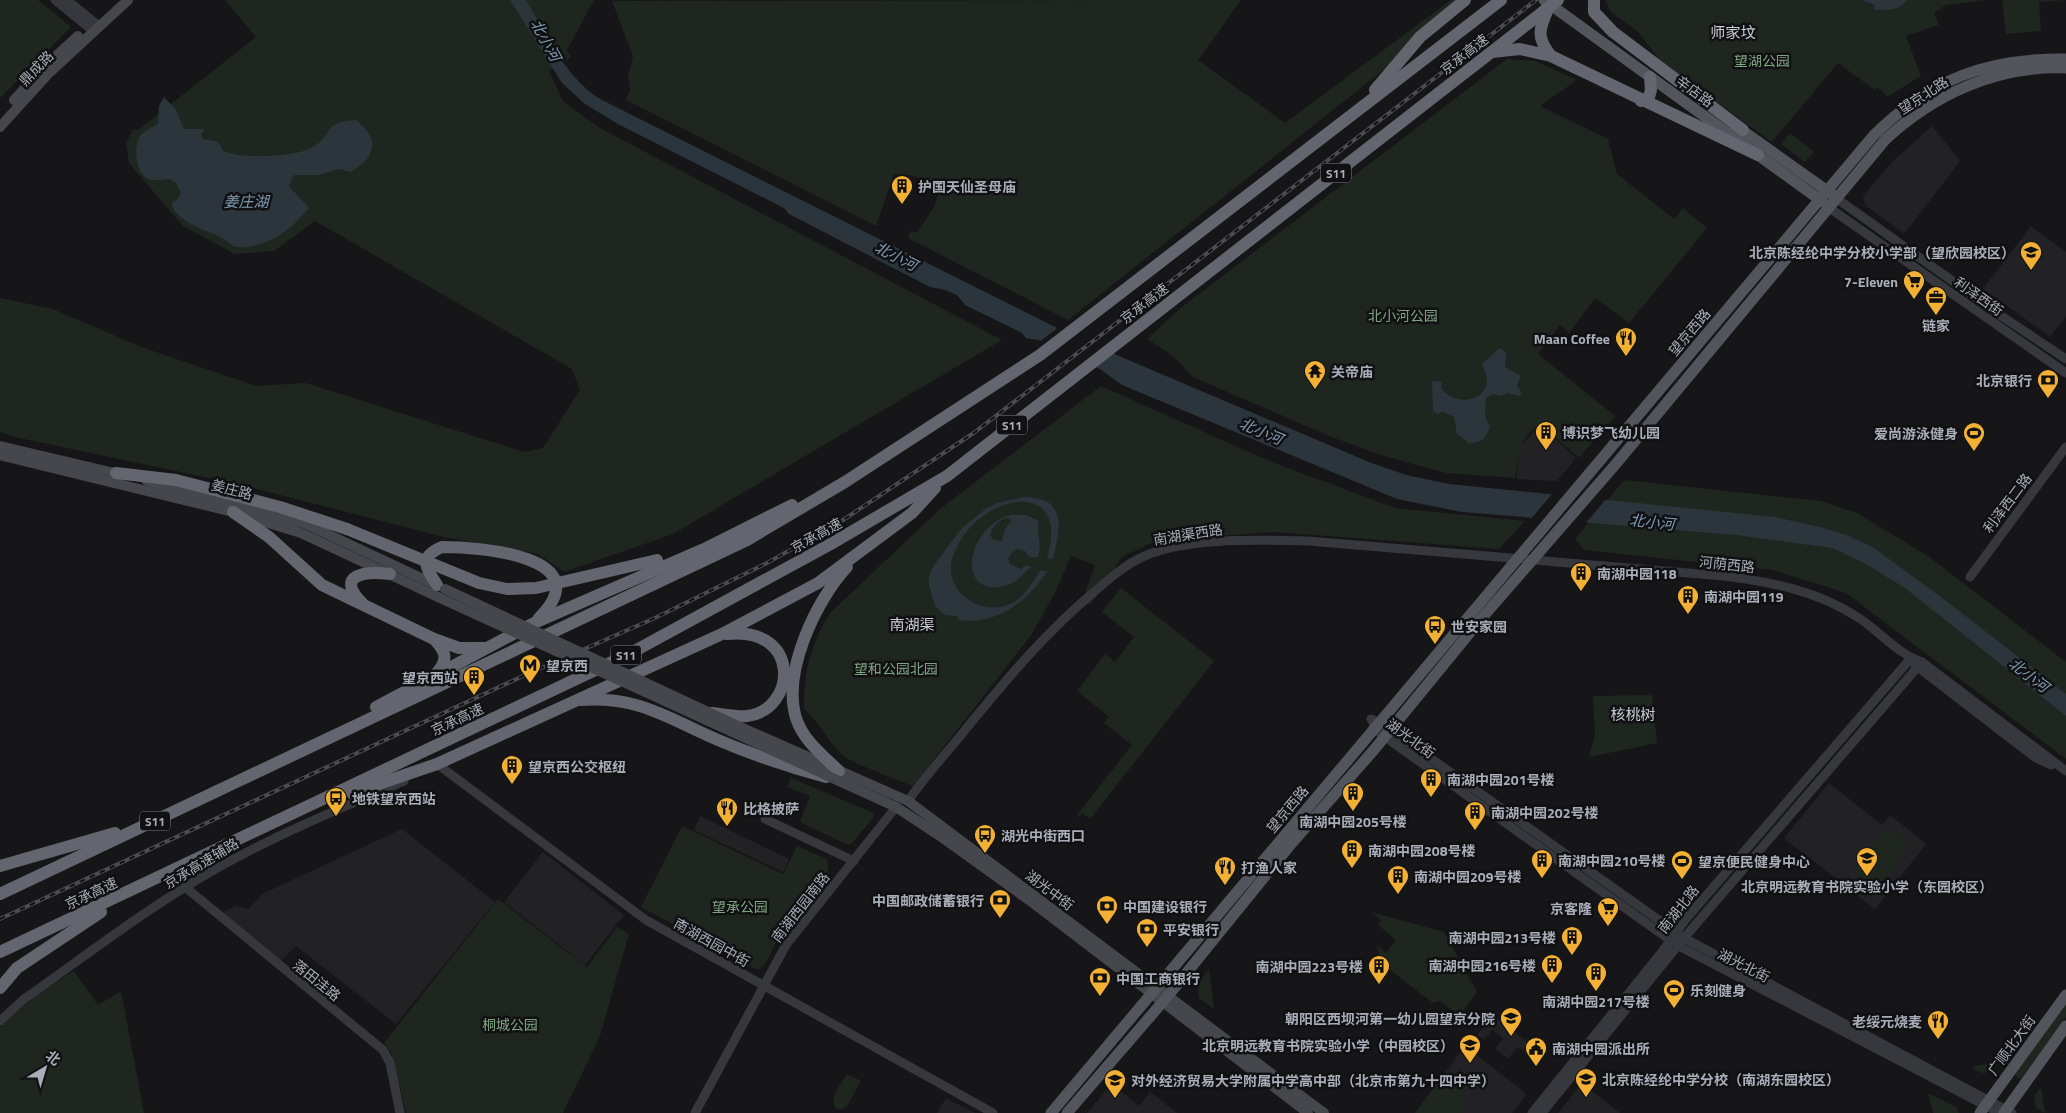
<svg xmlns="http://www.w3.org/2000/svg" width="2066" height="1113" font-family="'Titillium Web','Noto Sans SC',sans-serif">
  <rect width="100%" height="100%" fill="#161618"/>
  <g fill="#222225">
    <polygon points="1932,126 1960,161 1904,234 1865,205 1863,196 1892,162"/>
    <polygon points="2031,226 2066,252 2066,316 2050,337 1983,289"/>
    <polygon points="1541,426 1576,458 1557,481 1516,479 1520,448 1537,427"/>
    <polygon points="1829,783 1882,825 1890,815 1926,844 1875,909 1784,838"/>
    <polygon points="700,816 789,859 783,872 694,830"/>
    <polygon points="402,829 495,902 396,1024 296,946 280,962 220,913 236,906 249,909 262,894"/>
    <polygon points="543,852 624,915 585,965 504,902"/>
    <polygon points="1493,1015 1529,1043 1523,1051 1517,1047 1508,1059 1495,1049 1503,1038 1492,1030 1484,1040 1477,1035"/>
    <polygon points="1465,1046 1527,1094 1512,1113 1415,1113"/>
    <polygon points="1582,1083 1620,1113 1558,1113"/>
    <polygon points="1112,1084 1139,1106 1150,1092 1177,1113 1087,1113"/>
    <polygon points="946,1098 975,1113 937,1113"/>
  </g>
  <g fill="#1e261f">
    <polygon points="0,0 38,0 71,27 0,98"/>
    <polygon points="225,0 594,0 567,50 572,57 549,71 563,101 600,128 1002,340 673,534 564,572 538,554 448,538 237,484 15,437 0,432 0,298 53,309 144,348 256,386 306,383 524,452 543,448 580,390 572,369 315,221 274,251 235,254 183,226 129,163 126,143 133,129 138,130 256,37"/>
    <path d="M1241 0 1198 60 1285 123 1451 0H1472L1068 320 908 238 911 231 917 233 934 207 938 195C929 179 912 173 894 174L876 226 626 100 630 90 628 76 633 56 612 1Z"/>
    <polygon points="1605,0 1985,0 1946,5 1934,13 1939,25 1906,36 1921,76 1887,97 1878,87 1875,90 1838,63 1772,142 1662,63 1638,32 1611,12"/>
    <polygon points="2002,0 2066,0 2039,2 2041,31 2006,34"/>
    <path d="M1507 59 1535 61 1577 80 1540 106 1608 139 1617 174 1674 219 1683 208 1707 228 1629 323 1595 298 1569 333 1560 325 1538 354 1615 416 1579 458 1541 425C1520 434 1518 458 1515 478L1446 473 1384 456 1334 438 1193 377 1173 356 1147 339 1182 307Z"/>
    <polygon points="1790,133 1814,152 1805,162 1781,144"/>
    <path d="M1101 386 1267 460 1395 508 1525 521 1499 549 1275 532 1158 540 1122 557 1090 605 1084 595 1095 565 1071 556 1055 593 1030 637 913 786C898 780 851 763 841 754 827 740 819 721 804 709 803 674 811 643 830 613L940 509Z"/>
    <polygon points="1624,480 1821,501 1857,513 1928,556 2066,662 2066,759 1846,593 1772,570 1584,550 1575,539"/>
    <polygon points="1121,588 1214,661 1090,819 1082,813 1079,817 1077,815 1132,745 1104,723 1109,717 1077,691 1105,654 1115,662 1134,637 1102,612"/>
    <polygon points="1652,695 1657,743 1589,757 1595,734 1593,696"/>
    <polygon points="791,778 874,813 873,818 852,843 848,845 800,822 810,796 787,787"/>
    <polygon points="682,826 783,874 797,846 827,859 829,873 778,939 765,964 758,970 641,907"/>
    <path d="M1886 831 1899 833C1913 853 1891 870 1879 885L1873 889H1866L1855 882 1856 867 1880 835Z"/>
    <polygon points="498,899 587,967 617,927 629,934 600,1036 563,1113 406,1113 391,1052 384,1043"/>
    <polygon points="1371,912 1444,932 1477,992 1459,1016 1441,1001 1433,1003 1381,963 1377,945 1386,953 1396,940 1378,925 1381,920"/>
    <polygon points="1209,969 1214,1009 1199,998 1198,983"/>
    <polygon points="74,971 98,1005 121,991 144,1113 0,1113 0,1027 37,994"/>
    <polygon points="2066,1002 2066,1017 2023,1077 2019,1079 2015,1076 2015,1072"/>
    <polygon points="1996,1062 1989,1072 1981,1073 1971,1067"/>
    <path d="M847 1074 861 1081 847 1106 842 1109H837C828 1098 841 1084 847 1074Z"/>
    <polygon points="1439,1081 1452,1082 1462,1089 1466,1103 1459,1113 1415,1113"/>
    <polygon points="2041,1087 2045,1113 2036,1108 2034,1096"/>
    <polygon points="1928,1093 1956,1107 1959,1113 1933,1113"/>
  </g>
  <g fill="#2c353c" fill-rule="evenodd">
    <path d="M510 0H526C545 32 561 68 590 92 600 100 613 105 624 111L1051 325 1126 359 1369 462 1406 475 1449 484 1775 517 1824 528 1849 536 1874 548 1949 603 2066 694V716L1905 588 1864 563 1832 548 1736 535 1462 512 1397 499 1122 385 1100 369 1038 340 1026 338 1022 333 965 305 957 295 945 290 930 287 789 214 784 208 618 124 585 104 562 83Z"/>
    <path d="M1862 0H1907C1899 12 1887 9 1874 10L1875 5Z"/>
    <path d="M164 97 176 110 184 129H204L201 135 203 139C212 142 220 138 222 150 238 160 297 157 313 147 335 134 321 122 356 120 380 139 377 157 350 172L339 169 318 175H294L289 186 309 208C294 226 276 242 252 246 247 247 240 248 236 247 229 245 223 237 216 235 204 230 171 218 172 202L178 199 181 193 176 183 170 179C165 179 159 181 154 180 136 179 133 151 139 138 143 131 151 128 158 124L159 106Z"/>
    <path d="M1500 348 1506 352 1505 367 1521 376 1517 385 1522 394 1519 396 1508 393 1501 396 1493 394 1486 398 1485 416 1490 427C1486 438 1482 443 1469 443L1457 434 1454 417 1443 412 1438 414 1433 411 1432 381 1442 382 1441 387C1449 403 1479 405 1486 386 1489 379 1484 371 1482 364Z"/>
    <path d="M1024 497C1067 497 1061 527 1053 559L1047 558C1072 477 981 492 956 549 951 559 949 568 952 578 960 604 992 615 1014 602 1026 595 1033 581 1041 570L1047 572C1026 602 998 625 959 620L957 616 945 615 935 606 929 585V576L934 565 961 529 984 510 997 503Z"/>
    <path d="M1011 515H1026L1039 521C1035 532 1043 542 1038 557H1029L1025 551 1018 549 1012 552 1008 559 1010 564 1021 569 1026 565 1031 567C1026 571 1022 576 1017 580 1013 584 1004 586 999 587 955 592 969 525 1011 515ZM1007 518 1012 520 1005 529 1002 541 993 540 990 535C994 525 997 521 1007 518Z"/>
  </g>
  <g fill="#161618">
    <polygon points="1060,326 1115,351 1093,369 1038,343"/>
    <polygon points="1553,493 1607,498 1584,525 1530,520"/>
  </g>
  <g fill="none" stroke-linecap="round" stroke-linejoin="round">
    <g stroke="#37383d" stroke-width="9">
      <polyline points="55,0 93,31"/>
      <polyline points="67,0 99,26"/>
      <polyline points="1836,198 2003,317 2066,359"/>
      <polyline points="1828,207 2066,373"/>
      <polyline points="1970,577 2066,447"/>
      <polyline points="1915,665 2020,746 2036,758 2051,765"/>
      <polyline points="1371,719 1381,723 1684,938 2012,1113"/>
      <polyline points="1373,723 1375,729 1392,742 1677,945 2000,1113"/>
      <polyline points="434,766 437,764 646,920 993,1113"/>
      <path d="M908 801C925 776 946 754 965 730 1005 681 1045 633 1094 592 1110 578 1127 563 1147 555 1191 537 1261 540 1308 541L1724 576C1772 582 1818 591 1859 618 1880 632 1898 654 1922 662L2066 771"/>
      <polyline points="765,819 854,861"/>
      <polyline points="185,887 383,1050 390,1063 400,1113"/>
      <path d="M0 1021 24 999C88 954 151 905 219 867 278 834 341 808 404 781"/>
      <polyline points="695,1113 786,945 896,807"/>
      <polyline points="1532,1113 1661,953 1685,920 1911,658"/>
      <polyline points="1542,1113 1684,938 1922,662"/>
    </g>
    <g stroke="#45474d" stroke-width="10">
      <polyline points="14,100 43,68 78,36"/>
      <polyline points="0,127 49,73 128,0"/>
      <polyline points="0,446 123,475"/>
      <polyline points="0,455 233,512 301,533 438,597"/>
      <polyline points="147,481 247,507 306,524 438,586"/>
      <polyline points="738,726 908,801 1324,1113"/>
      <polyline points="839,781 896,807 940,836 1033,903 1308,1113"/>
    </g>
    <g stroke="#53555c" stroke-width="11">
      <polyline points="1544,0 1823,202"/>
      <polyline points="1736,126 1833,195"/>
      <path d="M1051 1113 1874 135C1931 79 1987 58 2066 59"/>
      <path d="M1067 1113 1167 997 1291 844 1373 751 1481 619 1615 465 1885 140C1934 94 1998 65 2066 68"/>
      <polyline points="1980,1113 2066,995"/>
      <polyline points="2004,1113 2066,1026"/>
    </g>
    <g stroke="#63666e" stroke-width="12">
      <polyline points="1594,0 1594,12 1613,32 1743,130"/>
      <path d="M1548 9C1539 30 1536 37 1551 56"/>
      <polyline points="1492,52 1520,49 1551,56 1758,155"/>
      <polyline points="1375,90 1420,37 1465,0"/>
      <polyline points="1641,101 1649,97 1651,90 1650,77"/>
      <polyline points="116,473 176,480 280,507 347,529"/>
      <polyline points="233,512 269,537 322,585 434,639 459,648 485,648"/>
      <path d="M437 585C426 568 418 557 442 547 479 547 601 556 539 618"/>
      <path d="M363 604C333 574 366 571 390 574"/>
      <path d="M434 676C448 661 448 654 434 639"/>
      <path d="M581 700C639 696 667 718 718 740 753 755 789 767 826 777"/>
      <polyline points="376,707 534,623 704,549 792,505"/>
      <path d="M712 713C723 714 736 717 747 716 797 710 802 626 727 634"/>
      <path d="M839 771C822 755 803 740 796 718 782 672 816 600 847 567"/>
      <polyline points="352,793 437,764 722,634 818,583 912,513 935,488"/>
      <polyline points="0,866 115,833"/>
      <polyline points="0,894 747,540 845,482 1040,355 1501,0"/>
      <polyline points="0,952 629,654 829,545 947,476 1544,11"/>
      <polyline points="0,988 17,968 101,912"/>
    </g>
    <g stroke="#4a4c52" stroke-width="4">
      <polyline id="rail" points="0,919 523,676 655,618 767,563 840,522 975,432 1536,0"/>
    </g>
    <use href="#rail" stroke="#111113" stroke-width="2" stroke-dasharray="5.5" stroke-linecap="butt"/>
    <g stroke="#45474d" stroke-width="10">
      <polyline points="445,589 738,726"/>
      <polyline points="438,597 839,781"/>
    </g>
    <g stroke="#63666e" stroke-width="12">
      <polyline points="1544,11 1558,0"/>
      <polyline points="347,529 479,583 507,589 536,588 657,560"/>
    </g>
  </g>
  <defs>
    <g id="building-pin" transform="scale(1.125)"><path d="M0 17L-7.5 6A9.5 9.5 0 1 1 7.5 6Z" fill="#f2b134" stroke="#111113"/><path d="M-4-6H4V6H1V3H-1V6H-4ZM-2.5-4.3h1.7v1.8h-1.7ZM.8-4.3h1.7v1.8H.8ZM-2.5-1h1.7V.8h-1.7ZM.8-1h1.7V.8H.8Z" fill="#111"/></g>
    <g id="school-pin" transform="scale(1.125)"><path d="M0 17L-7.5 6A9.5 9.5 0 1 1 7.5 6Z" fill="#f2b134" stroke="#111113"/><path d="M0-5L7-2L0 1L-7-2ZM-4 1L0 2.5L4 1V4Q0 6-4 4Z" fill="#111"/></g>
    <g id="supermarket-pin" transform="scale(1.125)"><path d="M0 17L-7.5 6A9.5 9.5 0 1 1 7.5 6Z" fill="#f2b134" stroke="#111113"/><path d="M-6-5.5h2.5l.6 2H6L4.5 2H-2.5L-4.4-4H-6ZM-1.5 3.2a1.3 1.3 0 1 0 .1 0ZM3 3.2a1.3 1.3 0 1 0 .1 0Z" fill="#111"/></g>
    <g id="office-pin" transform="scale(1.125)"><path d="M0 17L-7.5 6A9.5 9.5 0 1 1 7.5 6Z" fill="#f2b134" stroke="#111113"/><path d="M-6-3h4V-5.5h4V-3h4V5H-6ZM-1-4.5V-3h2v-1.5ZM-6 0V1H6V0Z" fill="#111"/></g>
    <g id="restaurant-pin" transform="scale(1.125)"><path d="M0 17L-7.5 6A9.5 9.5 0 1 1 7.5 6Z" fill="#f2b134" stroke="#111113"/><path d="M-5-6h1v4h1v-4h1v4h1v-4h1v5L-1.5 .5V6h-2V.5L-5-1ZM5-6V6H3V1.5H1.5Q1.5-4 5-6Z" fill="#111"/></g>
    <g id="temple-pin" transform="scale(1.125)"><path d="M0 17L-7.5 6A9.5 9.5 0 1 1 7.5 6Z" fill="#f2b134" stroke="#111113"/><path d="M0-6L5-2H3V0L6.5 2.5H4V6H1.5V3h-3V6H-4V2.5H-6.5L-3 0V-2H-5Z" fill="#111"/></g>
    <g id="bank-pin" transform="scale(1.125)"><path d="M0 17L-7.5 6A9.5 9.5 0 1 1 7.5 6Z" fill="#f2b134" stroke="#111113"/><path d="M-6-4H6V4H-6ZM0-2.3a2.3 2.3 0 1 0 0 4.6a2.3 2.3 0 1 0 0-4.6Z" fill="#111"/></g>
    <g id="stadium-pin" transform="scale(1.125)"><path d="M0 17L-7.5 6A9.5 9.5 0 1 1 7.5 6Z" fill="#f2b134" stroke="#111113"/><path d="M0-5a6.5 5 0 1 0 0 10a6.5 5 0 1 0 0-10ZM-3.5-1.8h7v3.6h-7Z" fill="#111"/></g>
    <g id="bus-pin" transform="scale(1.125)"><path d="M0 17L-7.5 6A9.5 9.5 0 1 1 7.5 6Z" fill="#f2b134" stroke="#111113"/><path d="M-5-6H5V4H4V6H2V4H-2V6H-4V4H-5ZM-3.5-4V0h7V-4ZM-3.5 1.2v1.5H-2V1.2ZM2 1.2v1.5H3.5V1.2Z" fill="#111"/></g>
    <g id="metro-pin" transform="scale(1.125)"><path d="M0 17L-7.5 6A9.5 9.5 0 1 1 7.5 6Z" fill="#f2b134" stroke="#111113"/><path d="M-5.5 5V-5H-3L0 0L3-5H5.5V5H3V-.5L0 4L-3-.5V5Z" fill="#111"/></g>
    <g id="civic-pin" transform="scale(1.125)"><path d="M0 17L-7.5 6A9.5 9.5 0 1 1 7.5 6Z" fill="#f2b134" stroke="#111113"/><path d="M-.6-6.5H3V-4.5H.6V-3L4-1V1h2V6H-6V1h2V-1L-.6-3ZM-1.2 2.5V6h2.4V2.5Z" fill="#111"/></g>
  </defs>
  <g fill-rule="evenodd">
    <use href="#building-pin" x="902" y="186"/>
    <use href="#school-pin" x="2031" y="252"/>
    <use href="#supermarket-pin" x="1914" y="281"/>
    <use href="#office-pin" x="1936" y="297"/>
    <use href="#restaurant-pin" x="1626" y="338"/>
    <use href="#temple-pin" x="1315" y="371"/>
    <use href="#bank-pin" x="2048" y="380"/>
    <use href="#building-pin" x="1546" y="432"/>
    <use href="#stadium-pin" x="1974" y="433"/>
    <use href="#building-pin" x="1581" y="573"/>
    <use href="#building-pin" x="1688" y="596"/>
    <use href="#bus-pin" x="1435" y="626"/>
    <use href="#metro-pin" x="530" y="665"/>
    <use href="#building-pin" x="474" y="677"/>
    <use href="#building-pin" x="512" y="766"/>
    <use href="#building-pin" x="1431" y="779"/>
    <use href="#building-pin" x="1353" y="793"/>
    <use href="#bus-pin" x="336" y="798"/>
    <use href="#restaurant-pin" x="727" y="808"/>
    <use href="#building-pin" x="1475" y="812"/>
    <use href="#bus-pin" x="985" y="835"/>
    <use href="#building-pin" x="1352" y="850"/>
    <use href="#school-pin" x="1867" y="858"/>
    <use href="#building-pin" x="1542" y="860"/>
    <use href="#stadium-pin" x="1682" y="861"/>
    <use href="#restaurant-pin" x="1225" y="867"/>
    <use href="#building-pin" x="1398" y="876"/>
    <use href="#bank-pin" x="1000" y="900"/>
    <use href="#bank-pin" x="1107" y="906"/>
    <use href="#supermarket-pin" x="1608" y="908"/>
    <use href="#bank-pin" x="1147" y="929"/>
    <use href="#building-pin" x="1572" y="937"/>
    <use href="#building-pin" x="1552" y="965"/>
    <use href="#building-pin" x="1379" y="966"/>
    <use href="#building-pin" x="1596" y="973"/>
    <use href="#bank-pin" x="1100" y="978"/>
    <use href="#stadium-pin" x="1674" y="990"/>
    <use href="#school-pin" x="1511" y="1018"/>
    <use href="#restaurant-pin" x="1938" y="1021"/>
    <use href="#school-pin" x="1470" y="1045"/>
    <use href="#civic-pin" x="1536" y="1048"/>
    <use href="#school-pin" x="1586" y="1079"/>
    <use href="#school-pin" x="1115" y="1080"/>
  </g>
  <g text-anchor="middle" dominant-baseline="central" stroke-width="5" stroke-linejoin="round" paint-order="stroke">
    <g fill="#111113" stroke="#7b7e86" stroke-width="1">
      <rect x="1321" y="163.5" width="30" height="19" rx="4"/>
      <rect x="997" y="415.5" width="30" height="19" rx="4"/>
      <rect x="611" y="645.5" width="30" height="19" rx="4"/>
      <rect x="140" y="811.5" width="30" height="19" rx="4"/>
    </g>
    <g font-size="12" font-weight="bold" fill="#a8adb8">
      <text x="1336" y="173">S11</text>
      <text x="1012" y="425">S11</text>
      <text x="626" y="655">S11</text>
      <text x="155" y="821">S11</text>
    </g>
    <g font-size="14" fill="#a8adb8" stroke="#111113">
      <text transform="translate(1464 54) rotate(-38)">京承高速</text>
      <text transform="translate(36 68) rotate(-46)">鼎成路</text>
      <text transform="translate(1695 91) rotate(36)">辛店路</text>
      <text transform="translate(1923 95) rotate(-33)">望京北路</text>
      <text transform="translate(1979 296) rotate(35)">利泽西街</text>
      <text transform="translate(1144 303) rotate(-38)">京承高速</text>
      <text transform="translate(1689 332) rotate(-50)">望京西路</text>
      <text transform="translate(232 489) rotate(15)">姜庄路</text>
      <text transform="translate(2007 503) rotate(-53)">利泽西二路</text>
      <text transform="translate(1188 534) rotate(-9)">南湖渠西路</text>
      <text transform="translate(816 535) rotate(-29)">京承高速</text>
      <text transform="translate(1727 564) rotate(6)">河荫西路</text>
      <text transform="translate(457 719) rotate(-25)">京承高速</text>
      <text transform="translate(1411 738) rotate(36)">湖光北街</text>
      <text transform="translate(1287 809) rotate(-50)">望京西路</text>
      <text transform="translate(201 863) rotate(-31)">京承高速辅路</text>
      <text transform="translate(1050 890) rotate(37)">湖光中街</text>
      <text transform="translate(91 893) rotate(-25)">京承高速</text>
      <text transform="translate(800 907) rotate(-52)">南湖西园南路</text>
      <text transform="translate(1678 909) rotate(-52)">南湖北路</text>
      <text transform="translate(712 942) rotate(29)">南湖西园中街</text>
      <text transform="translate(1744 965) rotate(27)">湖光北街</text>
      <text transform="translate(317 980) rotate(39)">落田洼路</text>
      <text transform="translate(2011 1045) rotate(-54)">广顺北大街</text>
    </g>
    <g font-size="14" fill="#7fa381" stroke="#111113">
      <text x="1762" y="60">望湖公园</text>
      <text x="1403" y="315">北小河公园</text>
      <text x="896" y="668">望和公园北园</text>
      <text x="740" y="906">望承公园</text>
      <text x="510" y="1024">桐城公园</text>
    </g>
    <g font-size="14" font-weight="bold" fill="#a8adb8" stroke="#111113" text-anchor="start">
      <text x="918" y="186">护国天仙圣母庙</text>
      <text x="2015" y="252" text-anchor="end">北京陈经纶中学分校小学部（望欣园校区）</text>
      <text x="1898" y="281" text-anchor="end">7-Eleven</text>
      <text x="1936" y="325" text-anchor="middle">链家</text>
      <text x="1610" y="338" text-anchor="end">Maan Coffee</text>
      <text x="1331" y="371">关帝庙</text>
      <text x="2032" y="380" text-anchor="end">北京银行</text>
      <text x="1562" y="432">博识梦飞幼儿园</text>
      <text x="1958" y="433" text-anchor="end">爱尚游泳健身</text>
      <text x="1597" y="573">南湖中园118</text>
      <text x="1704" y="596">南湖中园119</text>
      <text x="1451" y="626">世安家园</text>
      <text x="546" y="665">望京西</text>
      <text x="458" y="677" text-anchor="end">望京西站</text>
      <text x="528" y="766">望京西公交枢纽</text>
      <text x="1447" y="779">南湖中园201号楼</text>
      <text x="352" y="798">地铁望京西站</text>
      <text x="743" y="808">比格披萨</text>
      <text x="1491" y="812">南湖中园202号楼</text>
      <text x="1353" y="821" text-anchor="middle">南湖中园205号楼</text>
      <text x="1001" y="835">湖光中街西口</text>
      <text x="1368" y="850">南湖中园208号楼</text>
      <text x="1558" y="860">南湖中园210号楼</text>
      <text x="1698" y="861">望京便民健身中心</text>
      <text x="1241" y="867">打渔人家</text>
      <text x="1414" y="876">南湖中园209号楼</text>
      <text x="1867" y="886" text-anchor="middle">北京明远教育书院实验小学（东园校区）</text>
      <text x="984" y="900" text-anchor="end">中国邮政储蓄银行</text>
      <text x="1123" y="906">中国建设银行</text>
      <text x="1592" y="908" text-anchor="end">京客隆</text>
      <text x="1163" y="929">平安银行</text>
      <text x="1556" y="937" text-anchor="end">南湖中园213号楼</text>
      <text x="1536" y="965" text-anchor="end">南湖中园216号楼</text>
      <text x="1363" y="966" text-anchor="end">南湖中园223号楼</text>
      <text x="1116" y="978">中国工商银行</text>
      <text x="1690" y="990">乐刻健身</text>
      <text x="1596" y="1001" text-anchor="middle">南湖中园217号楼</text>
      <text x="1495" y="1018" text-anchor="end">朝阳区西坝河第一幼儿园望京分院</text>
      <text x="1922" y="1021" text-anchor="end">老绥元烧麦</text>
      <text x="1454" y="1045" text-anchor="end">北京明远教育书院实验小学（中园校区）</text>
      <text x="1552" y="1048">南湖中园派出所</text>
      <text x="1602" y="1079">北京陈经纶中学分校（南湖东园校区）</text>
      <text x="1131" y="1080">对外经济贸易大学附属中学高中部（北京市第九十四中学）</text>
    </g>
    <g font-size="15" fill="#c9ccd4" stroke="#111113">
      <text x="1733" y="32">师家坟</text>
      <text x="912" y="624">南湖渠</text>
      <text x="1633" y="714">核桃树</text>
    </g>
    <g font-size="15" font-style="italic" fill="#7f9bb3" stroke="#111113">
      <text transform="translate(546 40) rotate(61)">北小河</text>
      <text x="246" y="201">姜庄湖</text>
      <text transform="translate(896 256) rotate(27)">北小河</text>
      <text transform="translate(1261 431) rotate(23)">北小河</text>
      <text transform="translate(1652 522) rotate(6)">北小河</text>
      <text transform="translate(2029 675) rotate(37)">北小河</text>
    </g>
  </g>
  <g transform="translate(45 1068) rotate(38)" stroke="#111113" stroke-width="4" paint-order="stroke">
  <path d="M0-4L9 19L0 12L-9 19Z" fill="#a8adb8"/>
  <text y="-8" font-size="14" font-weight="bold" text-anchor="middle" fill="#a8adb8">北</text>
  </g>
</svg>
